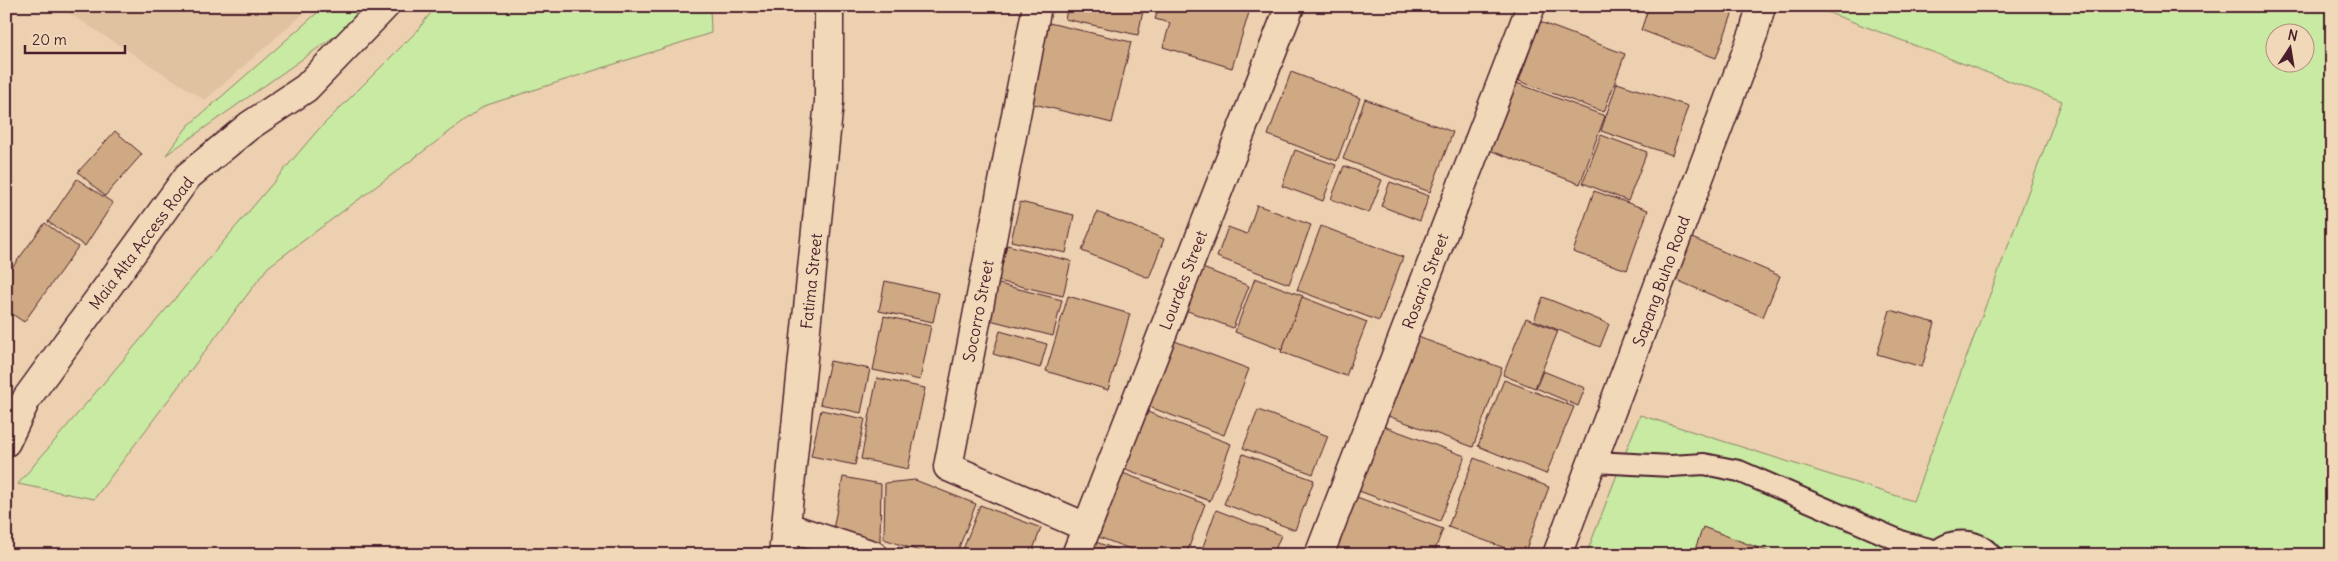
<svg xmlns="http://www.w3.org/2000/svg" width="2338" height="561" font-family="Delius,sans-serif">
  <rect width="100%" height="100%" fill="#ecd0af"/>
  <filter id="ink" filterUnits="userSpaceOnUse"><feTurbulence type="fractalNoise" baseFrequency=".02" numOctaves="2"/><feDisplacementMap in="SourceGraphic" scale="10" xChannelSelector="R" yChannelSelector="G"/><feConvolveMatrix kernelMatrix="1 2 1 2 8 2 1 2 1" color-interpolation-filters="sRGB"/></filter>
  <g filter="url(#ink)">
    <polygon fill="#e0c1a0" points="58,6 312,6 205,100"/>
    <g fill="#c8eaa2" stroke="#898466" fill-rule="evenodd">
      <polygon points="325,6 371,6 362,17 166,155 188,126"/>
      <polygon points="436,6 710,6 711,33 484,106 268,267 94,499 18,484 317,131 416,32"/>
      <path d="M1811 6H2332V555H1586L1640 415 1913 501 2062 101ZM2276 32H2306V62H2276Z"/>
    </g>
    <g fill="#cfa983" stroke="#4a1f2b">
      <polygon points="1068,6 1144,6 1138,35 1065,19"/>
      <polygon points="1159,6 1251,6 1232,68 1163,47 1170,23 1155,19"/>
      <polygon points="1649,6 1717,6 1733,12 1716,58 1641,30"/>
      <polygon points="1540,22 1625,54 1604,112 1519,81"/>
      <polygon points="1049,23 1131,42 1112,123 1030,103"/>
      <polygon points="1291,72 1360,98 1337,161 1268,135"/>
      <polygon points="1514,82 1605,116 1580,184 1489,150"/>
      <polygon points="1617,83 1688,106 1672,155 1601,131"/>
      <polygon points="1365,99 1453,132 1430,192 1343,159"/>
      <polygon points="115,131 142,154 105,196 78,172"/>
      <polygon points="1601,135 1647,152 1628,201 1583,183"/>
      <polygon points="1295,150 1336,165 1323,201 1282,186"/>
      <polygon points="1344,166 1382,180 1369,213 1331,199"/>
      <polygon points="77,179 113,203 85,246 48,222"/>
      <polygon points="1390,182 1429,196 1420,221 1381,206"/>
      <polygon points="1594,191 1648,210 1627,270 1573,252"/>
      <polygon points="1020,202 1074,215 1066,253 1011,241"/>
      <polygon points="1257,205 1311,225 1289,284 1217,257 1228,227 1247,234"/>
      <polygon points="1097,212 1164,239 1149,278 1082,251"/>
      <polygon points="45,223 78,247 24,322 6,310 6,276"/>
      <polygon points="1321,226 1403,257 1379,321 1297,290"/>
      <polygon points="1692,238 1780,276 1763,317 1674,279"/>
      <polygon points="1007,245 1071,261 1063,296 998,281"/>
      <polygon points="1200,267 1249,286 1233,328 1185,310"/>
      <polygon points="1255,278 1303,296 1282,350 1235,332"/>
      <polygon points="885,281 939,293 933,322 879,311"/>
      <polygon points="995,283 1062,300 1053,336 986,319"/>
      <polygon points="1068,296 1130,314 1108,390 1046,371"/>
      <polygon points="1302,297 1367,322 1346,376 1281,352"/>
      <polygon points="1543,297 1609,324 1600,347 1534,320"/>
      <polygon points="1890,310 1935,323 1922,367 1877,354"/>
      <polygon points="884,316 931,326 920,380 873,370"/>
      <polygon points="1526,318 1558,331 1535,388 1503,375"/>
      <polygon points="1000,331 1047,344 1040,368 993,354"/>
      <polygon points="1418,337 1502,368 1473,447 1388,416"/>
      <polygon points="1172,340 1249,369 1224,435 1147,406"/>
      <polygon points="830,361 870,369 861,413 820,404"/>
      <polygon points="1543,371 1585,388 1578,406 1536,388"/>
      <polygon points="877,378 925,388 908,469 861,459"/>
      <polygon points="1504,380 1574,407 1546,474 1478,446"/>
      <polygon points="821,410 865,419 855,465 811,456"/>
      <polygon points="1258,410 1328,436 1313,474 1243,448"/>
      <polygon points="1145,411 1231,444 1210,501 1123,468"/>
      <polygon points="1383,426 1465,456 1440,521 1359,491"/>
      <polygon points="1243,454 1314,480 1295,530 1224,504"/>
      <polygon points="1474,458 1549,487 1524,555 1448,527"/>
      <polygon points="1120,472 1205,504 1186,555 1146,555 1096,536"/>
      <polygon points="843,477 881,484 880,541 871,542 832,535"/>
      <polygon points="915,480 976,504 956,555 930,555 884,539 885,483"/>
      <polygon points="1354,496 1443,529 1433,555 1332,553"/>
      <polygon points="980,505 1041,528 1031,555 961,555"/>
      <polygon points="1216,510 1281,535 1273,555 1200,555"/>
      <polygon points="1703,527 1769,552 1768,555 1693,555"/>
      <polygon points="1096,542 1131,555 1091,555"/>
    </g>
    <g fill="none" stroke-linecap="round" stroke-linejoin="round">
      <g stroke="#4a1f2b" stroke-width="24">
        <g id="lane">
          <polyline points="1594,462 1671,466 1704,464 1739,471 1903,542 1937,551"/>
          <path d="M1933 555C1949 537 1976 537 1991 555"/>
        </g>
      </g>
      <g stroke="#4a1f2b" stroke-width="31">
        <g id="street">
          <polyline points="1037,6 948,467 1086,527"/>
          <polyline points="787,527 873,555"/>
          <polyline points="783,555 829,102 829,6"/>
          <polyline points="1076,555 1290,6"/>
          <polyline points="1319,555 1531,6"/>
        </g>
      </g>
      <g stroke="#4a1f2b" stroke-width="31">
        <g id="secondary">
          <polyline points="6,442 27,398 188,176 249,126 306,88 385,6"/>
          <polyline points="1557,555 1754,32 1761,6"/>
        </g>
      </g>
      <use href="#lane" stroke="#f1d8b9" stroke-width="20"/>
      <use href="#street" stroke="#f1d8b9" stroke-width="28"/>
      <use href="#secondary" stroke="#f1d8b9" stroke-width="28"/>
    </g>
  </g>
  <g text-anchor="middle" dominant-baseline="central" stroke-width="4" stroke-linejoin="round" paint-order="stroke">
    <g font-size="16" fill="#4a1f2b" stroke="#f1d8b9">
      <text transform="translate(141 243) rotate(-53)">Maia Alta Access Road</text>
      <text transform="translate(1183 280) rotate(-69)">Lourdes Street</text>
      <text transform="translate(811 281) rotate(-84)">Fatima Street</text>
      <text transform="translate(1425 281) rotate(-69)">Rosario Street</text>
      <text transform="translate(1661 281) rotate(-70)">Sapang Buho Road</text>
      <text transform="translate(978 311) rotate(-79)">Socorro Street</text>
    </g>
  </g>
  <rect width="2338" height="561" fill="none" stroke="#f1d8b9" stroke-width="25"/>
  <rect x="12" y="12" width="2313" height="536" fill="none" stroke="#4a1f2b" stroke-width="2" filter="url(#ink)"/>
  <g transform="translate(2290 48) rotate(12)"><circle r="24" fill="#f1d8b9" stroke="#ae8e80"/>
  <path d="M0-4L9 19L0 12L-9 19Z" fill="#4a1f2b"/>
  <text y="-8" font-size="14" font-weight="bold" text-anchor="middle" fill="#4a1f2b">N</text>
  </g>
  <path d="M25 45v8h100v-8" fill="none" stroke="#4a1f2b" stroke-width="2.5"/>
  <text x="32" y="45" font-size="15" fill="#4a1f2b" stroke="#f1d8b9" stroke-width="4" paint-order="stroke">20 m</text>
</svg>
